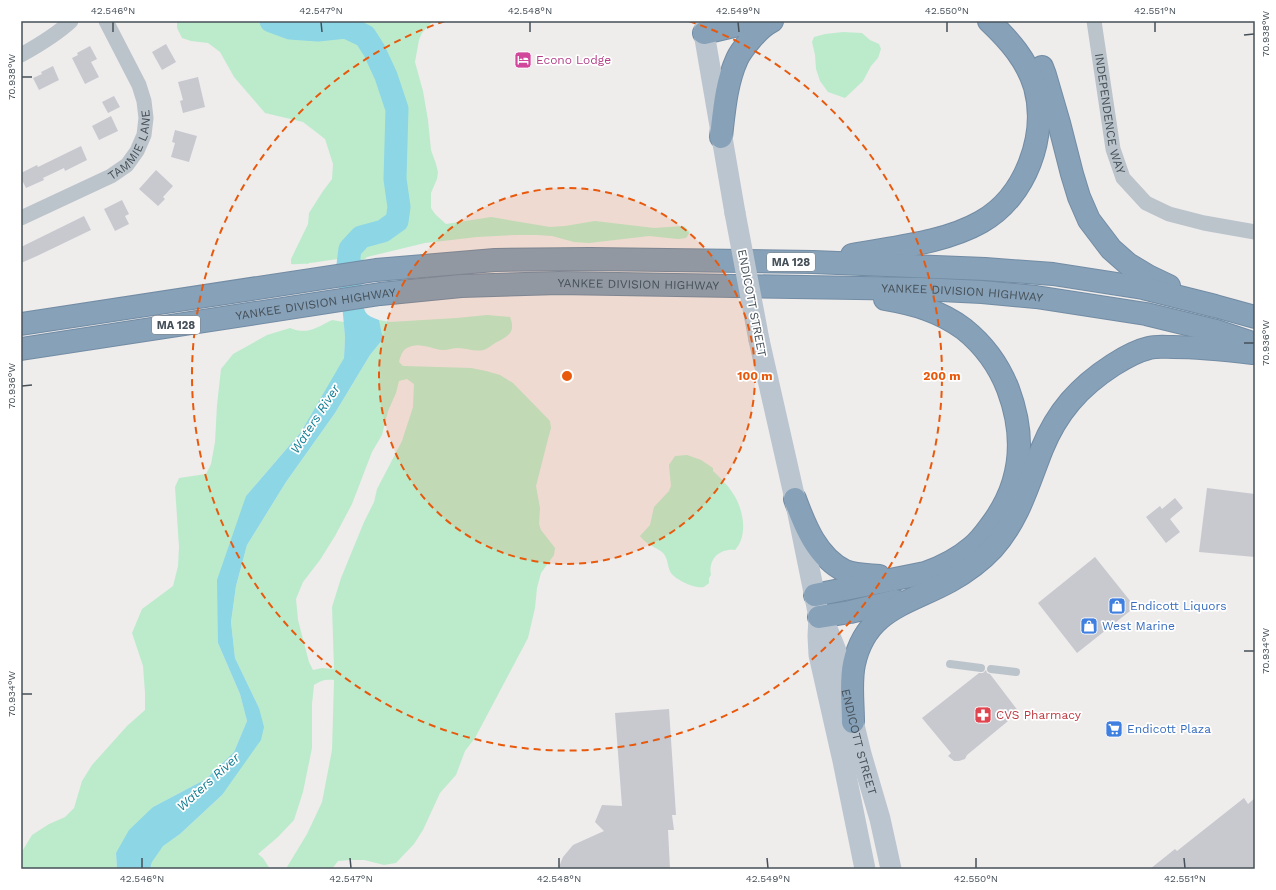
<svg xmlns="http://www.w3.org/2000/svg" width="1276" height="890" font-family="'Work Sans',sans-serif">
  <rect width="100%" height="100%" fill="#efecec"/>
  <g fill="#bcebcc" fill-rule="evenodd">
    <path d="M177 21H433L422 33 419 40 415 62 423 91 428 120 431 150 436 164 438 172 437 179 431 193V208L435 214 446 224 491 217 550 227 565 226 595 221 654 228 684 226 690 232 686 238 678 239 649 236 589 243 574 242 552 236 537 235H515L477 237 425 243 367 257 364 260C345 256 328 261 309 263L308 264C302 263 297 265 291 264V259L308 224 309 213 323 191 332 179 333 164 325 139 303 122 265 113 234 77 220 52 208 43 191 41 182 38 177 28Z"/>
    <polygon points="843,32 862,33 870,40 879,44 881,49 878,58 871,66 863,81 845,98 828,92 820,81 816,69 815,55 812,42 814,37 825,34"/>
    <path d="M487 315 510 317C515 330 511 335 499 341 494 343 490 347 486 349 477 353 467 348 458 348 453 348 448 350 443 350 432 349 422 343 412 346 403 348 401 354 399 362L403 366 471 368 486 371 500 375 513 383 550 421 551 428 549 435 536 486 540 508 539 524 541 530 555 548 554 555 541 573 537 588 535 608 528 638 475 738 465 751 456 775 440 793 423 830 414 844 396 863 384 865 364 860H350L338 861 332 869H288L287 867 307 834 322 802 332 750 334 680C326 679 321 680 314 685L312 704V748L303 792 294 820 278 837 258 854 263 858 270 869H150L152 862 162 846 180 834 222 795 259 708 235 658 231 622 236 586 247 545 286 482 335 413 370 355 383 339 379 320 390 322 457 318ZM407 379 414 384 413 407 402 441 377 489 374 502 364 522 341 578 332 607 334 669 322 668 313 670 309 662 298 620 296 599 303 582 320 560 335 536 352 504 372 452 382 435 388 411 396 393 399 381Z"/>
    <path d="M332 320 344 322 345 337 344 358 332 381 301 432 246 496 218 643 240 694 247 721 234 752 206 779 153 807 116 853 117 869H21V853L32 835 49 824 65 817 74 808 82 781 92 765 127 726 145 710V693L143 666 132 633 142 609 173 586 178 566 179 547 175 487 179 478 206 474 211 464 215 442 217 405 221 369 233 354 267 335 290 328C307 335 316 328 332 320Z"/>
    <path d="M687 455 701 460 713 468V471C720 478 727 484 732 492 743 507 749 535 735 550 719 548 708 560 711 575L709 578V583C708 584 705 586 704 587 695 589 676 580 671 573 667 567 669 560 663 553 658 548 652 547 647 543 645 541 642 539 640 536L650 525 654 507 669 491 671 486 669 465 675 456Z"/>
  </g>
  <path fill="#8cd6e5" d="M355 258 364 260C363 273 360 300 365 311 367 316 374 318 379 320L383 339 370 355 335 413 286 482 247 545 236 586 231 622 235 658 259 708 264 727 261 740 222 795 180 834 163 846 152 862 150 869H117L116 853 129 830 153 807 206 779 234 752 247 721 240 694 218 643 217 580 246 496 301 432 344 358 345 337 338 259Z"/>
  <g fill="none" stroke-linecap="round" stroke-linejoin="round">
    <polyline stroke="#8cd6e5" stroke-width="23" points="271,21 290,28 318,30 346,27 365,36 374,50 386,76 397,109 395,179 399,207 397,221 383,231 361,237 350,249 348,265 351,289"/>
  </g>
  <g fill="#c7c9cf">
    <polygon points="166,44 176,62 162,70 152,52"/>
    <polygon points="90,46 97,59 91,62 99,77 85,84 72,58 78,55 77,53"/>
    <polygon points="53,66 59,80 39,90 33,78 42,74 41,72"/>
    <polygon points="198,77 205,107 183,113 180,101 183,100 178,82"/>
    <polygon points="114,96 120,107 108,113 102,102"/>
    <polygon points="111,116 118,131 99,140 92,126"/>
    <polygon points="175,130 197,136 189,162 171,157 175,143 172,142"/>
    <polygon points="81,146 87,160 65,171 64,168 43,178 44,180 26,188 21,178 21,173 37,165 38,167"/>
    <polygon points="156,170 173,186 163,197 165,199 158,206 139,189"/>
    <polygon points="122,200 129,214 125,216 129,224 115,231 104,209"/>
    <polygon points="84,216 91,230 37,256 21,263 21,247"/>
    <polygon points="1207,488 1255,494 1255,557 1199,552"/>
    <polygon points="1175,498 1183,508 1170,519 1180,532 1166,543 1146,517 1160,506 1162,509"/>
    <polygon points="1095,557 1135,607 1077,653 1038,603"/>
    <polygon points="986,670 987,673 990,674 1019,712 967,755 965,759 959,761 954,761 948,756 951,753 922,718 979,673 983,673"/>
    <polygon points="669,709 676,815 672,815 674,830 668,830 670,869 558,869 563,857 573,845 604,831 595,822 602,805 622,806 615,713"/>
    <polygon points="1244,798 1248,804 1255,798 1255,869 1150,869 1175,849 1177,851"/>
  </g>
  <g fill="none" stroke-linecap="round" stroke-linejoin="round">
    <g stroke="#728ca4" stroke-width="24">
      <g id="highway">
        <polyline points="704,33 755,21"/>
        <polyline points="1042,67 1045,75 1059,123 1072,174 1079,197 1089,220 1111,249 1128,264 1148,276 1169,286"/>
        <path d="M721 137C724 111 726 83 737 59 740 52 746 45 751 39 757 32 764 25 772 21"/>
        <path d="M852 255C895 247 944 243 981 222 1026 197 1048 135 1035 87 1027 60 1009 40 989 21"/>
        <polyline points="21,324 376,270 495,260 590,259 813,262 985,269 1053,274 1143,288 1215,306 1255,317"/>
        <path id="s4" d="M21 349 380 294 461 286 559 283 920 289 982 292 1036 297 1146 314 1216 331 1255 344"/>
        <path d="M795 499C805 526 817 557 845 571 855 575 868 575 879 576"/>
        <path d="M815 595 925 573C942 567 958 559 972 547 980 541 986 532 992 524 1023 482 1026 437 1008 389 999 366 984 345 964 329 940 311 914 304 885 299"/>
        <polyline points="819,617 850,612 896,601"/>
        <path d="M853 722C853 703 850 683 854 664 866 609 908 604 950 581 966 572 980 562 993 548 1019 519 1028 484 1042 449 1057 412 1079 387 1113 365 1124 358 1136 351 1149 348 1156 346 1165 347 1173 347 1200 347 1227 350 1253 353"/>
      </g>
    </g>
    <g stroke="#bbc4cb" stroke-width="8">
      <polyline points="950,664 981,668"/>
      <polyline points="991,669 1016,672"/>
    </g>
    <g stroke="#bbc4cb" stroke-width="15">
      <path id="s1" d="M1094 21 1113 149 1123 178 1146 203 1169 214 1204 223 1255 232"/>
      <path d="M21 55C39 45 56 35 71 21"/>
      <path id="s2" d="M21 218 111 176 127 165 137 151 144 135 146 118 144 101 139 85 106 21"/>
    </g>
    <g stroke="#bbc5cf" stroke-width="21">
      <polyline points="706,21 704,33 735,213"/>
      <polyline points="759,340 795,499 819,617 818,636 819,655 843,761 865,869"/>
      <path id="s3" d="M819 618 828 631 836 651 861 754 880 819 891 869"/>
    </g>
    <use href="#highway" stroke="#86a1b8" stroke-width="22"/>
    <polyline stroke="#bbc5cf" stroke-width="21" points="735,213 759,340"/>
  </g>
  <path fill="none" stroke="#465058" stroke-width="1.5" d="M113 22V32M321 22 322 32M530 22V32M738 22 739 32M947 22V32M1155 22V32M1244 35 1254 34M22 77H32M1244 343H1254M22 386 32 385M1244 651H1254M22 694H32M142 858V868M350 858 351 868M559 858V868M767 858 768 868M976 858V868M1184 858 1185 868"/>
  <circle cx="567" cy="376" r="188" fill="#e8590c" fill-opacity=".12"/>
  <g fill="none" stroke="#e8590c" stroke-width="2" stroke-dasharray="7 5">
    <circle cx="567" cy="376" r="188"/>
    <path d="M689 21A375 375 0 1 1 445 21"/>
  </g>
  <defs>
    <g id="hotel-square" transform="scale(0.9)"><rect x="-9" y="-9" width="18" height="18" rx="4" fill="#d1479c" stroke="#fff"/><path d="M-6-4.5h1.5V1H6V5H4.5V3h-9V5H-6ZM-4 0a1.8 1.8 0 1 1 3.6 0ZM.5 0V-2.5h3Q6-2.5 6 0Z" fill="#fff"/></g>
    <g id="shop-square" transform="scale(0.9)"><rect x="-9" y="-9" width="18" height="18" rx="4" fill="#3f7fe0" stroke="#fff"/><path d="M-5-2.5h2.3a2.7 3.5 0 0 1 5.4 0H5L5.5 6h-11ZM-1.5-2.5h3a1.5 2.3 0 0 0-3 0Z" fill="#fff"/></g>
    <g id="pharmacy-square" transform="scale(0.9)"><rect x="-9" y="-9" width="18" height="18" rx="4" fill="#e0444e" stroke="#fff"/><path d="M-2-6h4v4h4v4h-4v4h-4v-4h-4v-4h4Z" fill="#fff"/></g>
    <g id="supermarket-square" transform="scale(0.9)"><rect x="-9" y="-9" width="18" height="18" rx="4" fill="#3f7fe0" stroke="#fff"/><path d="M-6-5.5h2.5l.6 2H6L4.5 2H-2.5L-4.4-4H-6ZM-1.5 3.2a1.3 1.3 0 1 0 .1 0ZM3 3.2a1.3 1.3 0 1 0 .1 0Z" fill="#fff"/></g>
  </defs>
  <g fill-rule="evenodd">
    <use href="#hotel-square" x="523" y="60"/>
    <use href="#shop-square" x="1117" y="606"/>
    <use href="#shop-square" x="1089" y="626"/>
    <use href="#pharmacy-square" x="983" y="715"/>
    <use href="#supermarket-square" x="1114" y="729"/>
  </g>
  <g text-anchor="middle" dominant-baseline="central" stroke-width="3.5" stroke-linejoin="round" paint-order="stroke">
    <g fill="#fff" stroke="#7e848a" stroke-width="1">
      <rect x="767" y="253" width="48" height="18" rx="3"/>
      <rect x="152" y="316" width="48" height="18" rx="3"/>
    </g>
    <g font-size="11" font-weight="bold" fill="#465058">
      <text x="791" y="262">MA 128</text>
      <text x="176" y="325">MA 128</text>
    </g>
    <g font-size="12" fill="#b23c85" stroke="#fff" text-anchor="start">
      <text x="536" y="60">Econo Lodge</text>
    </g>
    <g font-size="12" fill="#465058" stroke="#fff">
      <text stroke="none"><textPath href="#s1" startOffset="94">INDEPENDENCE WAY</textPath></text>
      <text stroke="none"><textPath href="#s2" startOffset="138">TAMMIE LANE</textPath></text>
      <text stroke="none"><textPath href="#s4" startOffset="622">YANKEE DIVISION HIGHWAY</textPath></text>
      <text stroke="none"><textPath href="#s4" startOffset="946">YANKEE DIVISION HIGHWAY</textPath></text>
      <text transform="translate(752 303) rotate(79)">ENDICOTT STREET</text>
      <text stroke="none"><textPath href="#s4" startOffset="298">YANKEE DIVISION HIGHWAY</textPath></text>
      <text stroke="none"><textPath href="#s3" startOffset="131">ENDICOTT STREET</textPath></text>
    </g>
    <g font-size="12" fill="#366cbe" stroke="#fff" text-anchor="start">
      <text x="1130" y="606">Endicott Liquors</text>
      <text x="1102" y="626">West Marine</text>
      <text x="1127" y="729">Endicott Plaza</text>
    </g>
    <g font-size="12" fill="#be3a42" stroke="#fff" text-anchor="start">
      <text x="996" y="715">CVS Pharmacy</text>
    </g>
    <g font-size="13" font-style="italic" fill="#157f95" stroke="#fff">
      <text transform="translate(315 419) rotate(-57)">Waters River</text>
      <text transform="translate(208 782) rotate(-42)">Waters River</text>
    </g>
  </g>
  <circle cx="567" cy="376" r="6" fill="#e8590c" stroke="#fff" stroke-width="2"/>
  <g font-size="12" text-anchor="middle" font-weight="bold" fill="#e8590c" stroke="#fff" stroke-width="3.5" stroke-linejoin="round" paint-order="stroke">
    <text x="755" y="380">100 m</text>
    <text x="942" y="380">200 m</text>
  </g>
  <rect width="1276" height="890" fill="none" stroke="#ffffff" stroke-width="44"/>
  <rect x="22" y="22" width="1232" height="846" fill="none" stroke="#465058" stroke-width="1.5"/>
  <g font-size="10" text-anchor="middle" fill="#465058">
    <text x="113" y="14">42.546°N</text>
    <text x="321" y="14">42.547°N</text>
    <text x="530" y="14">42.548°N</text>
    <text x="738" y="14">42.549°N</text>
    <text x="947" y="14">42.550°N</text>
    <text x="1155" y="14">42.551°N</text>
    <text transform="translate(1265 34) rotate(-90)" y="4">70.938°W</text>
    <text transform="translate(11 77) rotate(-90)" y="4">70.938°W</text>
    <text transform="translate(1265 343) rotate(-90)" y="4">70.936°W</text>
    <text transform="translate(11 386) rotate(-90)" y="4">70.936°W</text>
    <text transform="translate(1265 651) rotate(-90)" y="4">70.934°W</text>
    <text transform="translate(11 694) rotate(-90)" y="4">70.934°W</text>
    <text x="142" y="882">42.546°N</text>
    <text x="351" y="882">42.547°N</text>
    <text x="559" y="882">42.548°N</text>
    <text x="768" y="882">42.549°N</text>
    <text x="976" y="882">42.550°N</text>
    <text x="1185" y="882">42.551°N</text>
  </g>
</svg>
